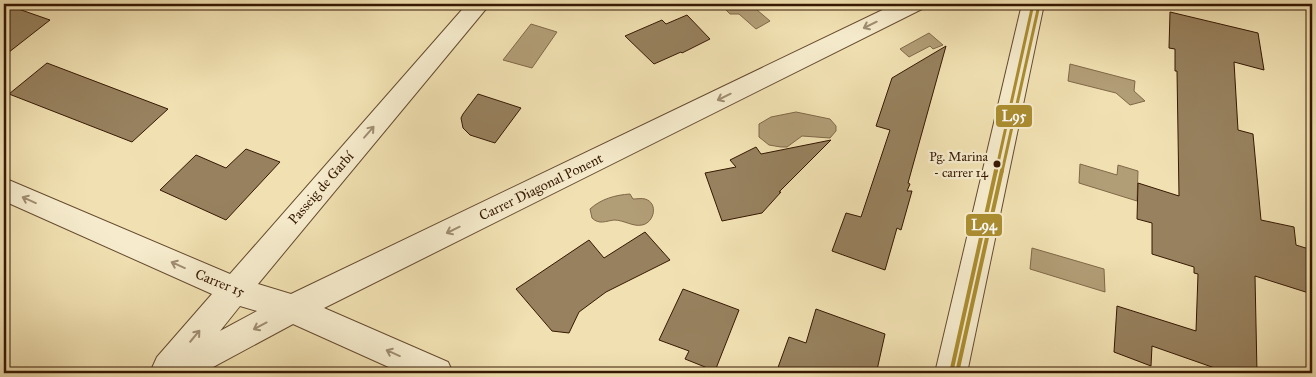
<svg xmlns="http://www.w3.org/2000/svg" width="1316" height="377" font-family="'IM FELL Great Primer',serif">
  <rect width="100%" height="100%" fill="#f1e1b2"/>
  <filter id="stains"><feTurbulence type="fractalNoise" baseFrequency=".004" numOctaves="4"/><feColorMatrix values="0 0 0 0 .2 0 0 0 0 .09 0 0 0 0 .02 0 0 0 .5 -.17"/></filter>
  <radialGradient id="worn" r=".72"><stop offset=".6" stop-color="#630" stop-opacity="0"/><stop offset="1" stop-color="#630" stop-opacity=".3"/></radialGradient>
  <g fill="#b19d76" stroke="#806848">
    <polygon points="737,4 750,4 770,21 756,29 739,14 730,14 725,9"/>
    <polygon points="531,24 557,32 532,68 503,60"/>
    <polygon points="929,33 943,45 933,49 930,46 909,57 900,49"/>
    <polygon points="1070,64 1135,81 1134,91 1145,101 1130,105 1116,93 1068,81"/>
    <polygon points="796,112 830,119 836,126 836,131 830,138 802,136 787,147 781,147 769,145 759,137 759,124 771,117"/>
    <polygon points="1080,164 1117,175 1118,165 1138,171 1137,201 1079,183"/>
    <path d="M630 194 633 199C636 199 642 198 645 199 659 203 654 223 642 225 633 227 624 220 614 220 606 221 599 225 592 218L590 209C601 199 615 195 630 194Z"/>
    <polygon points="1032,248 1104,269 1105,292 1030,269"/>
  </g>
  <g fill="#97815e" stroke="#361802">
    <polygon points="4,4 50,20 4,56"/>
    <polygon points="1170,12 1258,33 1264,70 1234,62 1238,130 1253,134 1261,220 1294,227 1296,245 1312,250 1312,294 1255,276 1257,373 1229,373 1152,346 1151,366 1114,352 1117,306 1196,331 1198,274 1194,273 1194,267 1152,254 1152,223 1137,219 1138,183 1179,196 1177,71 1175,71 1175,49 1169,48"/>
    <polygon points="687,15 710,39 682,53 681,52 654,64 625,36 662,20 666,24"/>
    <polygon points="946,46 908,183 910,184 907,191 912,191 901,230 897,228 885,270 832,251 846,213 861,217 890,130 876,126 892,78"/>
    <polygon points="47,63 68,71 168,109 132,142 9,94"/>
    <polygon points="478,94 521,108 495,143 470,135 463,128 461,118 463,114"/>
    <polygon points="831,140 779,192 781,192 762,213 722,221 705,173 736,167 730,160 756,147 761,154"/>
    <polygon points="246,149 280,162 226,220 160,190 196,155 226,168"/>
    <polygon points="645,232 670,260 606,292 579,312 569,333 552,331 516,289 589,240 604,258"/>
    <polygon points="683,289 739,310 715,371 685,359 689,351 659,340"/>
    <polygon points="816,309 885,334 877,370 878,373 776,373 789,337 806,343"/>
  </g>
  <g fill="none" stroke-linecap="round" stroke-linejoin="round">
    <g stroke="#654a2e" stroke-width="2">
      <g id="minor">
        <path d="M467 4H490L258 284 291 294 895 4H925L922 9 324 308 448 362 453 373H402L293 324 202 373H154L152 368 157 357 212 294 4 201V178L230 274ZM240 306 257 311 220 331Z"/>
        <polygon points="1022,4 1044,4 967,373 935,373"/>
      </g>
    </g>
    <use href="#minor" fill="#f6eccd" fill-rule="evenodd"/>
    <g stroke="#f6eccd" stroke-width="6">
      <polyline id="bus-1-far1" points="996,172 1033,4"/>
    </g>
    <g stroke="#f6eccd" stroke-width="8">
      <polyline id="bus-1" points="951,373 996,170"/>
    </g>
    <g stroke="#f6eccd" stroke-width="6">
      <polyline id="bus-2-far1" points="1002,172 1039,5"/>
    </g>
    <g stroke="#f6eccd" stroke-width="8">
      <polyline id="bus-2" points="957,373 1002,170"/>
    </g>
    <use href="#bus-1-far1" stroke="#ab8d30" stroke-width="3"/>
    <use href="#bus-1" stroke="#ab8d30" stroke-width="4"/>
    <use href="#bus-2-far1" stroke="#ab8d30" stroke-width="3"/>
    <use href="#bus-2" stroke="#ab8d30" stroke-width="4"/>
  </g>
  <defs><path id="oneway-shaft" d="M-6 0H5M1.5-3L5.5 0L1.5 3" fill="none" stroke-width="1.6" stroke-linecap="round" stroke-linejoin="round" transform="scale(1.25)"/></defs>
  <g stroke="#a08d72">
    <use href="#oneway-shaft" transform="translate(870 25) rotate(154)"/>
    <use href="#oneway-shaft" transform="translate(724 97) rotate(154)"/>
    <use href="#oneway-shaft" transform="translate(369 132) rotate(-49)"/>
    <use href="#oneway-shaft" transform="translate(29 200) rotate(-156)"/>
    <use href="#oneway-shaft" transform="translate(453 230) rotate(154)"/>
    <use href="#oneway-shaft" transform="translate(178 265) rotate(-156)"/>
    <use href="#oneway-shaft" transform="translate(260 326) rotate(152)"/>
    <use href="#oneway-shaft" transform="translate(195 336) rotate(-50)"/>
    <use href="#oneway-shaft" transform="translate(393 353) rotate(-156)"/>
  </g>
  <circle fill="#361802" stroke="#f6eccd" stroke-width="2" cx="997" cy="164" r="4.5"/>
  <g text-anchor="middle" dominant-baseline="central" stroke-width="4.5" stroke-linejoin="round" paint-order="stroke">
    <g font-size="13" fill="#361802" stroke="#f6eccd" text-anchor="end">
      <text x="988" y="157">Pg. Marina<tspan x="988" dy="16">- carrer 14</tspan></text>
    </g>
    <g font-size="14" fill="#361802" stroke="#f6eccd">
      <text transform="translate(541 187) rotate(-26)">Carrer Diagonal Ponent</text>
      <text transform="translate(321 188) rotate(-49)">Passeig de Garbí</text>
      <text transform="translate(220 283) rotate(22)">Carrer 15</text>
    </g>
  </g>
  <g stroke="#f6eccd" stroke-width="2">
    <rect x="995" y="104" width="38" height="24" rx="5" fill="#ab8d30"/>
    <rect x="965" y="213" width="38" height="24" rx="5" fill="#ab8d30"/>
  </g>
  <g font-size="14" text-anchor="middle" font-weight="bold" fill="#fff">
    <text x="1014" y="121">L95</text>
    <text x="984" y="230">L94</text>
  </g>
  <rect width="1316" height="377" fill="none" stroke="#f1e1b2" stroke-width="20"/>
  <rect x="5" y="5" width="1306" height="367" fill="none" stroke="#361802" stroke-width="2.5"/>
  <rect x="10" y="10" width="1296" height="357" fill="none" stroke="#361802"/>
  <rect width="100%" height="100%" filter="url(#stains)"/>
  <rect width="100%" height="100%" fill="url(#worn)"/>
</svg>
